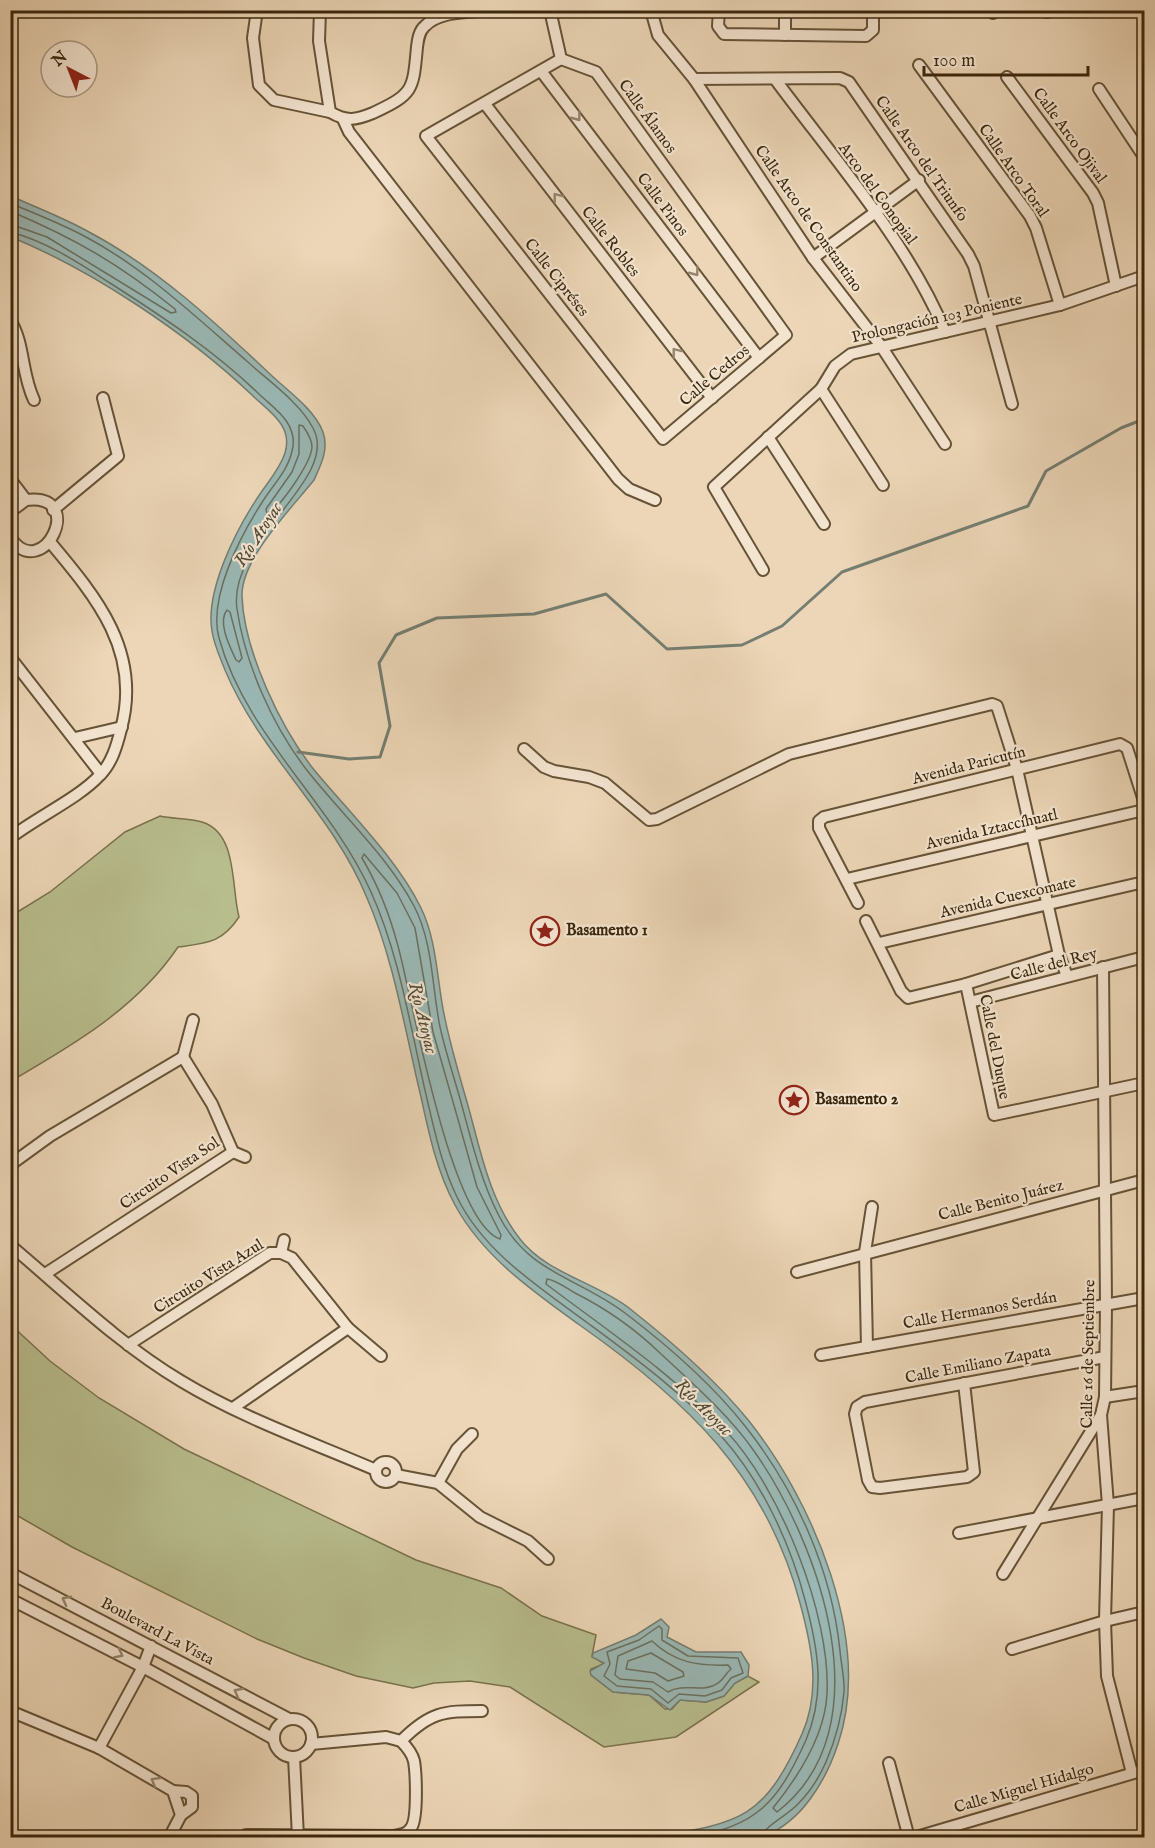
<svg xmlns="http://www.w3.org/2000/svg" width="1155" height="1848" font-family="'IM FELL English',serif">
  <rect width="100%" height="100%" fill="#ecd6b7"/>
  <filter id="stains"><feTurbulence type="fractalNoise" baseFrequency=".00333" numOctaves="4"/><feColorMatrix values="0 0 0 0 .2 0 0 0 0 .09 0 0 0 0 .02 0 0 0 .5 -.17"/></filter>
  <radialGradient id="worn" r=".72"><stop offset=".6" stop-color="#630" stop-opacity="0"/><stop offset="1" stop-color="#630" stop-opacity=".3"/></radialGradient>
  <g fill="#b8bd8e" stroke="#79724d" stroke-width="1.5">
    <path d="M160 816C173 819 189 818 202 822 238 833 231 887 239 917 222 943 207 943 178 947 137 1008 73 1045 11 1081V916L50 892 125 832Z"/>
    <polygon points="10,1324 50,1361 99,1398 184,1449 416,1560 501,1588 542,1616 596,1635 592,1656 604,1664 591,1669 591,1675 613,1692 649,1695 665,1709 672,1709 680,1700 706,1702 724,1696 735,1683 748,1676 759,1682 676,1737 604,1747 510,1687 470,1681 434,1683 413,1688 356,1676 304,1658 257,1639 72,1547 11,1512"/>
  </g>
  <g fill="#9ab8b5" stroke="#747e71" stroke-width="1.5">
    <path d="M11 196C37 208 64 218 89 232 157 268 216 323 271 375 289 392 314 409 323 432 329 449 321 465 314 480 291 509 241 559 242 596 244 651 281 729 315 771 350 813 397 859 421 908 436 938 437 977 443 1009 449 1041 458 1071 467 1102 480 1148 489 1200 520 1239 546 1273 595 1282 629 1308 671 1341 715 1379 749 1421 813 1502 873 1641 838 1744 826 1780 802 1822 764 1836 746 1842 675 1838 652 1837 739 1823 763 1821 802 1734 821 1691 812 1647 800 1603 766 1475 686 1400 581 1326 534 1292 483 1257 455 1205 437 1172 429 1134 421 1097 405 1031 394 960 367 898 333 814 260 754 225 670 220 657 214 645 212 631 205 591 236 530 258 497 267 483 280 469 285 453 288 443 287 433 281 424 274 413 261 404 252 395 188 334 92 270 11 237Z"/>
    <polygon points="661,1619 669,1627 667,1637 696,1652 741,1652 749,1665 748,1676 735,1683 724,1696 706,1702 680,1700 670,1710 649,1695 613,1692 591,1675 590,1671 604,1663 592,1657 593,1653 636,1635"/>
  </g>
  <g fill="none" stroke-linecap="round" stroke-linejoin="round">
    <g stroke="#6a7060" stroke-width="1.5">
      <path d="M10 203C36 214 62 224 86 237 146 269 197 318 249 363 270 382 300 403 313 428 341 479 227 540 237 609 245 663 272 725 306 769 341 814 387 855 414 906 433 942 432 988 440 1027 446 1054 455 1080 462 1106 472 1143 481 1180 498 1214 528 1274 576 1276 625 1313 667 1345 712 1384 745 1426 795 1489 832 1570 840 1651 841 1664 845 1679 844 1692 842 1715 835 1741 826 1762 819 1778 809 1793 797 1805 785 1817 767 1824 760 1838"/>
      <path d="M10 211C76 239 119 264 175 309L176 312 171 313 47 237 10 224"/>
      <path d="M10 232C46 241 79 263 110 283 163 317 213 350 258 393 267 402 280 411 287 422 292 430 295 441 292 451 288 471 271 487 261 504 240 537 208 598 219 638 246 736 330 801 371 892 400 956 411 1031 427 1099 435 1133 442 1166 457 1197 484 1253 541 1288 589 1324 635 1358 684 1394 722 1437 761 1481 790 1542 805 1600 818 1648 826 1693 806 1740 777 1804 757 1826 687 1838"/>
      <path d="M299 425 303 426C307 432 312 439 312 447 311 463 280 508 267 514L266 509 292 472 299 454Z"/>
      <path d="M227 610 230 612 242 658 239 662 236 660C230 647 217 622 227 610Z"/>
      <path d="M364 854 397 893 415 928 433 1032 457 1116 477 1187 501 1235 500 1239C450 1221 413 1001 398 946 390 916 378 885 362 858Z"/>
      <path d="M547 1279C556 1280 566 1288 575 1293 607 1309 634 1328 660 1353 693 1384 728 1414 754 1451 819 1543 886 1728 777 1812L773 1808C798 1777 825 1735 827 1694 831 1615 780 1488 726 1431 673 1374 608 1331 546 1284Z"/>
      <polygon points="659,1626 662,1629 662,1640 688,1656 738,1658 743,1673 731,1678 722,1690 705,1696 679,1694 668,1703 651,1689 617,1686 604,1676 610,1664 607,1652 639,1640"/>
      <path d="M652 1641C675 1663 698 1666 728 1665L731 1669C726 1673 723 1680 718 1683 703 1694 684 1682 668 1692L653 1682 620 1679 615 1675 618 1656Z"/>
      <polygon points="651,1653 683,1672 684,1676 668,1681 655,1673 626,1669 628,1661"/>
    </g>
    <polyline stroke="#747e71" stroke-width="3" points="298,752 349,759 380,757 390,726 379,663 396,635 437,618 534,614 606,594 667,649 742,645 782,626 842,572 1028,506 1046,471 1121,428 1144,419"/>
    <g stroke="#665337" stroke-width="14">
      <g id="minor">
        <polyline points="257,10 253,38 259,85 274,100 330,112"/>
        <path d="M320 10 319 41 330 112C347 122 356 120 373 113 414 94 413 90 417 47 418 39 419 31 425 26 439 11 467 13 486 10"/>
        <polyline points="550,10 561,59"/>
        <polyline points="651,10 658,35 694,79 813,258 881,346 945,444"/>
        <polyline points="719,10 718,26 724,34 866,36 873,30 873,10"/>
        <polyline points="785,10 785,35"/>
        <polyline points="1047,12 1047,10"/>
        <polyline points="993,13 993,10"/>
        <polygon points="561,59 596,72 786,335 663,439 426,136"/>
        <polyline points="919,65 1030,216 1036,228 1060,305"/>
        <polyline points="541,71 759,358"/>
        <polyline points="1007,77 1093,193 1098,203 1116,286"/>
        <polyline points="694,79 840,78 849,82 968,254 974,266 1012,404"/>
        <path d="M775 79C831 155 910 245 945 332"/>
        <polyline points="1099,89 1144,157"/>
        <polyline points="485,104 712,398"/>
        <polyline points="343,119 349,132 618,479 629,489 655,500"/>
        <polyline points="813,258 919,180"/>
        <path d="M10 320C25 344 21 373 34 400"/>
        <polyline points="821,389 883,485"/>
        <polyline points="768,437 824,524"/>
        <polyline points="10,479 26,500"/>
        <polyline points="53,510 118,456 103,398"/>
        <path d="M10 512 26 500C89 492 42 586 10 537"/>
        <polyline points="763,570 714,487 821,389 835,366 851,354 1060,305 1144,276"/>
        <polyline points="10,657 101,774"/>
        <polyline points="75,738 122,727"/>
        <polyline points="524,749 544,767 554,771 589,777 605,783 649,820 657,819 789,754 992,704 997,706 1017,769 1059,955 1067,976"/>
        <path d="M10 838C37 817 79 798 100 775 112 763 117 745 121 729 142 652 97 598 50 542"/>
        <polyline points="847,879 1144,810"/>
        <polyline points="858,903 819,828 819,821 824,817 1120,744 1127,748 1144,801"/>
        <polyline points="866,921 901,991 908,998 966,984 1059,955"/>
        <polyline points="879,943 1144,882"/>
        <polyline points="1103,967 1106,1304 1105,1397 1101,1415 1108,1505 1105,1621 1107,1676 1132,1773"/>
        <polyline points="966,984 994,1115 1144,1083"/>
        <polyline points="970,1002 1144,957"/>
        <polyline points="183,1057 212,1104 233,1152"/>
        <polyline points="183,1057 193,1020"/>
        <polyline points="233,1152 245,1157"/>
        <polyline points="10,1165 50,1136 183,1057"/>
        <path d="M10 1245C66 1292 119 1344 181 1381 242 1418 311 1442 376 1470"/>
        <polyline points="281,1253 284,1240"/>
        <polyline points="797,1272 1144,1180"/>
        <polyline points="45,1274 233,1152"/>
        <polyline points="128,1345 270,1253 281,1253 292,1258 348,1328 381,1356"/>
        <polyline points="867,1347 865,1252 872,1207"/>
        <polyline points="821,1355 1144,1298"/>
        <polyline points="964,1383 974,1472 967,1477 880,1488 872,1487 868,1480 855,1414 857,1407 865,1402 1105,1357"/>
        <polyline points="1105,1397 1144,1391"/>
        <polyline points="233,1408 348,1328"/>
        <circle cx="386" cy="1472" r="10"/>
        <polyline points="396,1475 438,1483 480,1517 528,1541 548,1559"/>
        <polyline points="438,1483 457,1449 472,1434"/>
        <polyline points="959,1533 1144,1498"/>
        <polyline points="10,1573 289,1719"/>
        <polyline points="1003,1574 1101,1415"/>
        <polyline points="10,1599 143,1667 274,1739"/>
        <polyline points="1012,1649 1105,1621 1144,1612"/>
        <polyline points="10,1711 99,1748 173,1791 181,1815 169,1838"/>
        <circle cx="293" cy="1738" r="19"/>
        <path d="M401 1741C430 1712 443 1711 482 1711"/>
        <polyline points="99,1748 143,1667 151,1646"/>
        <polyline points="294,1757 298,1837"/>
        <polyline points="889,1763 909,1838"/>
        <polyline points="173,1791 186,1792 192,1796 192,1807 181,1815"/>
        <path d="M246 1835 394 1836C401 1835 407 1834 411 1828 418 1819 416 1773 414 1761 412 1753 407 1747 401 1741L386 1737 311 1744"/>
        <polyline points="913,1838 1144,1770"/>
      </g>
    </g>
    <use href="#minor" stroke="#f3e4d0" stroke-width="10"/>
  </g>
  <defs><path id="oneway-chevron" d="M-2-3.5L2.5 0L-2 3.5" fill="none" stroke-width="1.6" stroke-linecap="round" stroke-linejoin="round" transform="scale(1.5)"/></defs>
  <g stroke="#96866e">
    <use href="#oneway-chevron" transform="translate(577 117) rotate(53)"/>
    <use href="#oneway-chevron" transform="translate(557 197) rotate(-128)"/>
    <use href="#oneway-chevron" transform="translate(695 272) rotate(53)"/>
    <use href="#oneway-chevron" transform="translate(676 352) rotate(-128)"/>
    <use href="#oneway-chevron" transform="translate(66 1600) rotate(-152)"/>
    <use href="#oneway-chevron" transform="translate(119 1654) rotate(27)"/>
    <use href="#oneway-chevron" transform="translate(238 1692) rotate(-152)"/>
    <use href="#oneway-chevron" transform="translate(155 1781) rotate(-150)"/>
  </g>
  <defs>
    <g id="sight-ring" transform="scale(1.5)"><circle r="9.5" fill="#f3e4d0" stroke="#8f2418" stroke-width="1.5"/><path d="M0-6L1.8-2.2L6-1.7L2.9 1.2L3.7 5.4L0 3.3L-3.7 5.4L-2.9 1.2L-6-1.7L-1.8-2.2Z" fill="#8f2418"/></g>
  </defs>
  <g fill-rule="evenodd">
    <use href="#sight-ring" x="545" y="931"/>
    <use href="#sight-ring" x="794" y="1100"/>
  </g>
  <g text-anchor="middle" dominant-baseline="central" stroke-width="4.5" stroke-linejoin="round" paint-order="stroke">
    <g font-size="16" fill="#3a270c" stroke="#f3e4d0">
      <text transform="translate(647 117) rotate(54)">Calle Álamos</text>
      <text transform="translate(1069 136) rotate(54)">Calle Arco Ojival</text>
      <text transform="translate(921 159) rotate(55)">Calle Arco del Triunfo</text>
      <text transform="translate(1013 171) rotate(55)">Calle Arco Toral</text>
      <text transform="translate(877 194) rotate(54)">Arco del Conopial</text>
      <text transform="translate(662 205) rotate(53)">Calle Pinos</text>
      <text transform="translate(808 219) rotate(55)">Calle Arco de Constantino</text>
      <text transform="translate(610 242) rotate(52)">Calle Robles</text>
      <text transform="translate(556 278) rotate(52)">Calle Cipréses</text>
      <text transform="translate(937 319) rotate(-13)">Prolongación 103 Poniente</text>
      <text transform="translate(715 376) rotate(-40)">Calle Cedros</text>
      <text transform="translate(969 766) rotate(-14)">Avenida Paricutín</text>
      <text transform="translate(992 830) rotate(-13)">Avenida Iztaccíhuatl</text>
      <text transform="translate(1008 898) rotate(-13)">Avenida Cuexcomate</text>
      <text transform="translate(1054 965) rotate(-15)">Calle del Rey</text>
      <text transform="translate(994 1047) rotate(79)">Calle del Duque</text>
      <text transform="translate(170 1174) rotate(-34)">Circuito Vista Sol</text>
      <text transform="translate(1001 1201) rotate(-14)">Calle Benito Juárez</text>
      <text transform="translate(209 1277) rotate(-32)">Circuito Vista Azul</text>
      <text transform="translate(980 1311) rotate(-10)">Calle Hermanos Serdán</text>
      <text transform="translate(1089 1354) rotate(-89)">Calle 16 de Septiembre</text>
      <text transform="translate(978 1365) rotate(-11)">Calle Emiliano Zapata</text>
      <text transform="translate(157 1632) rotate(28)">Boulevard La Vista</text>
      <text transform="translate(1024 1789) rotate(-16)">Calle Miguel Hidalgo</text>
    </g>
    <g font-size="16" font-weight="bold" fill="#3a270c" stroke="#f3e4d0" text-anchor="start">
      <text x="566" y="931">Basamento 1</text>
      <text x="815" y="1100">Basamento 2</text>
    </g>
    <g font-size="18" font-style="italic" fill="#524b36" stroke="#f3e4d0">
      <text transform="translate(259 535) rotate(-57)">Río Atoyac</text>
      <text transform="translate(422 1018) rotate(76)">Río Atoyac</text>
      <text transform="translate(703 1408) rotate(45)">Río Atoyac</text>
    </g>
  </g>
  <rect width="1155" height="1848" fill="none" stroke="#ecd6b7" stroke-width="36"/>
  <rect x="12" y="12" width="1131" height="1824" fill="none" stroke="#3a270c" stroke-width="3"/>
  <rect x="18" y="18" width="1119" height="1812" fill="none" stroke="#3a270c" stroke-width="1.5"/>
  <g transform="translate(69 69) rotate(318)"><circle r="28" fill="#f3e4d0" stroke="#a99882" stroke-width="1.5"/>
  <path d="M0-4.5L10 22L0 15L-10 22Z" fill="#8f2418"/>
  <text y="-9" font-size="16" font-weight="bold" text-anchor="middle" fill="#3a270c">N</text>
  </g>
  <path d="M924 66v9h164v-9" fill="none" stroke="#3a270c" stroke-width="3"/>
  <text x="933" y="66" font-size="18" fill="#3a270c" stroke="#f3e4d0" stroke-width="4.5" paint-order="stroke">100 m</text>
  <rect width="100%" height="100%" filter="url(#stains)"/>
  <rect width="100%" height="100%" fill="url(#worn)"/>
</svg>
